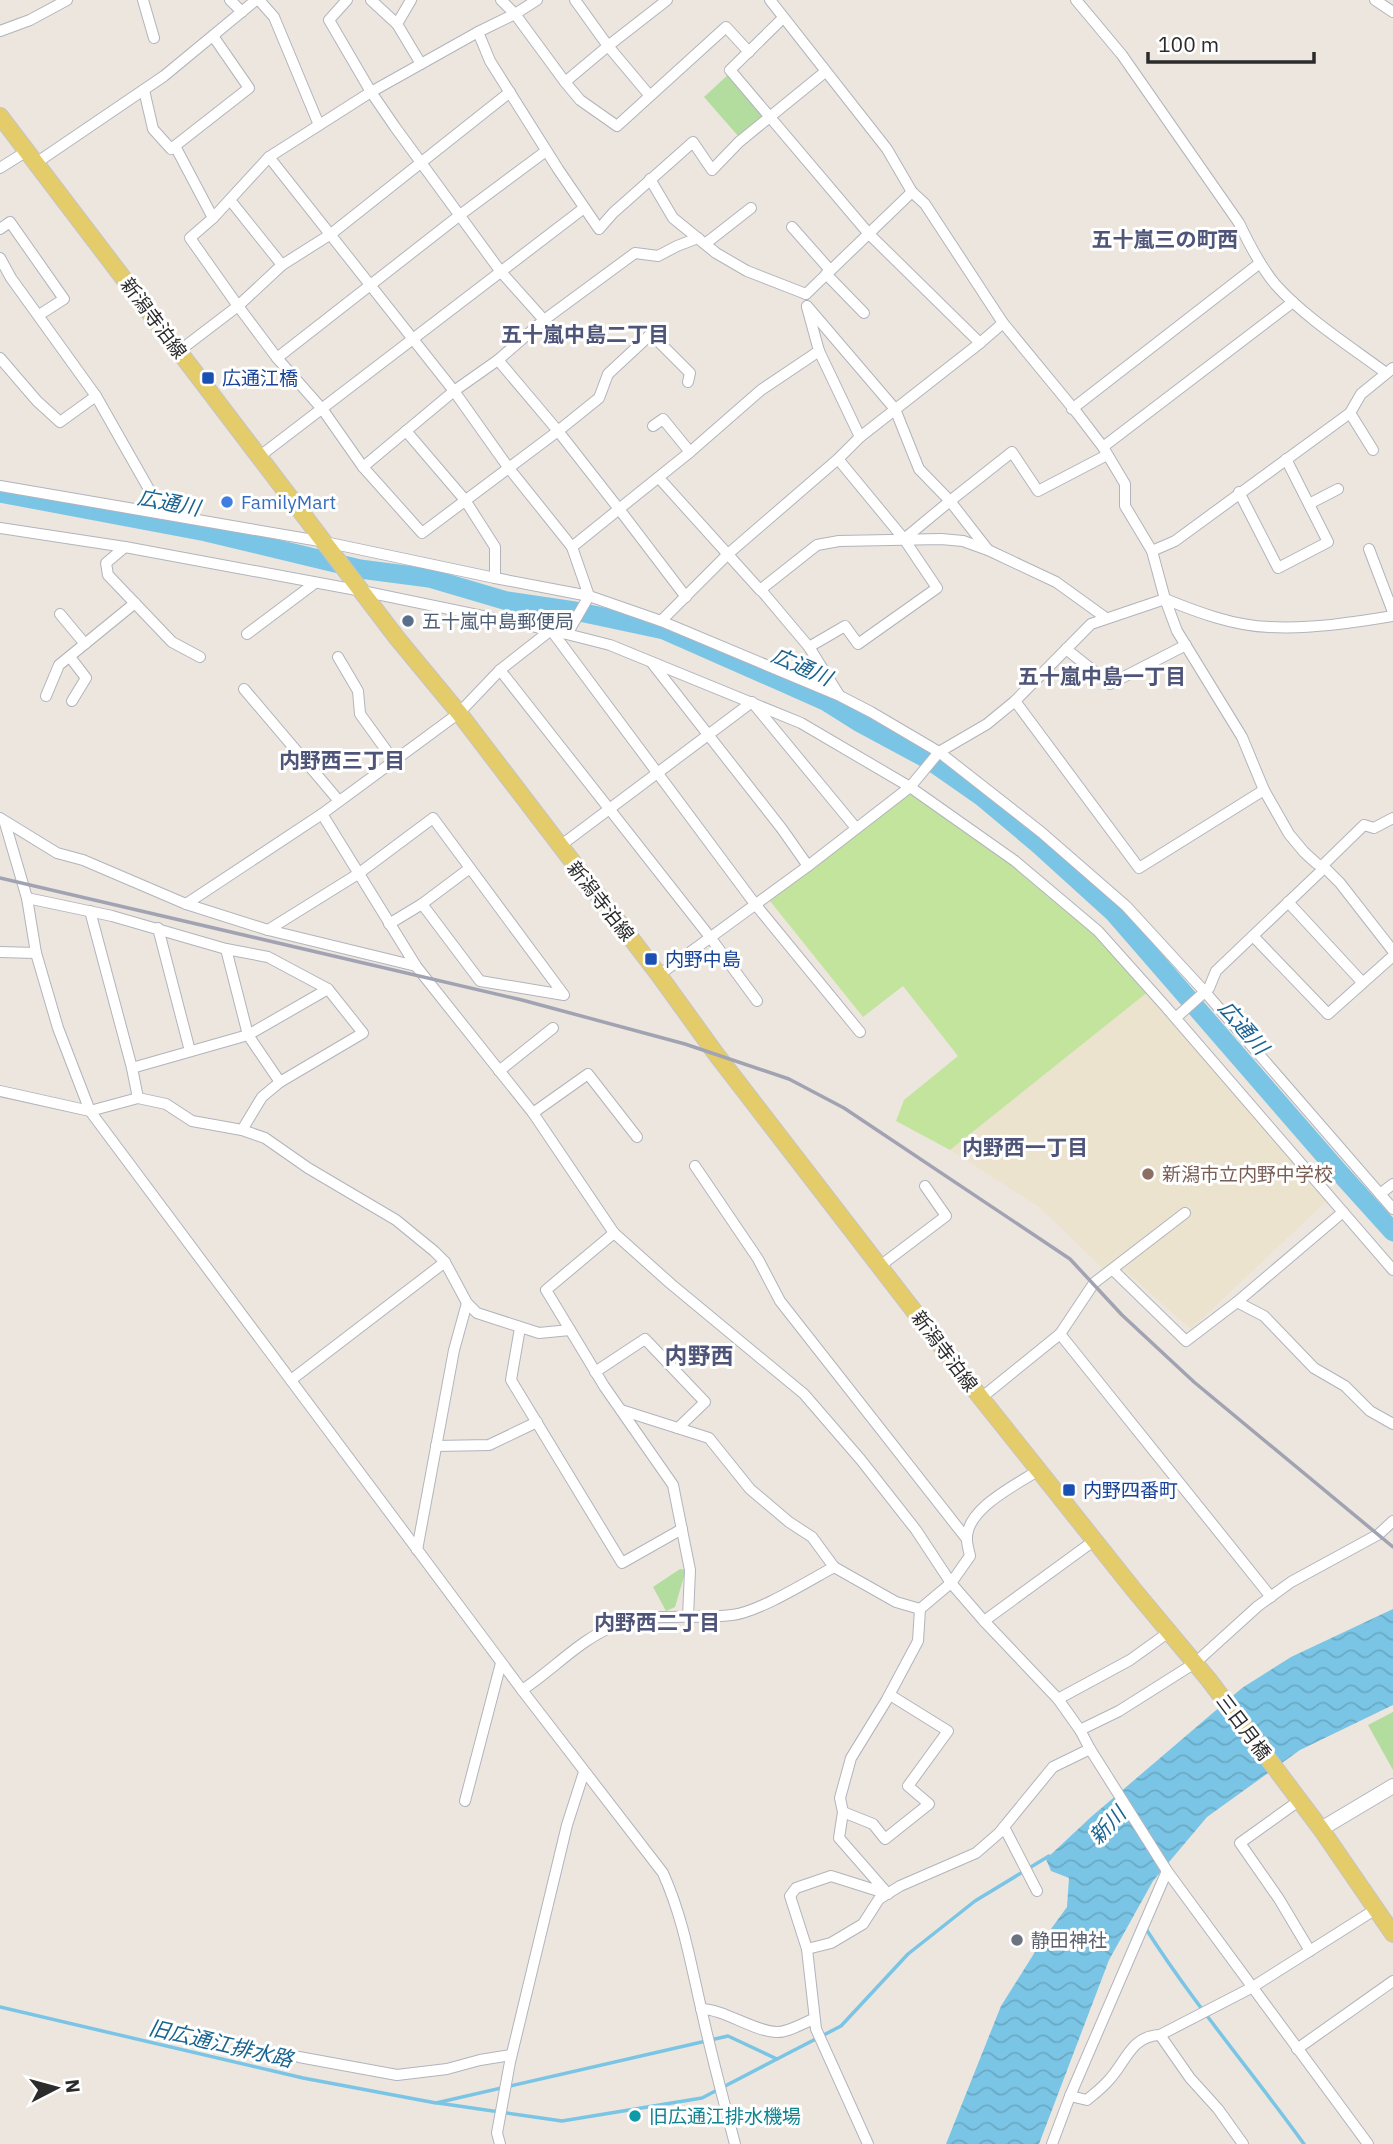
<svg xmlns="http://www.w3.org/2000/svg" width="1393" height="2144" font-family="'IBM Plex Sans','Noto Sans JP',sans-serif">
  <defs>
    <pattern id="water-waves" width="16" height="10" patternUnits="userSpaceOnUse" patternTransform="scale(1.75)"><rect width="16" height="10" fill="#7ac5e5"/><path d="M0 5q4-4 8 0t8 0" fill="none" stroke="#6aa9c5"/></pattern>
  </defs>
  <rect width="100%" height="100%" fill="#ece6de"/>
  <polygon fill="#ece3cf" points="1149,991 1330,1198 1191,1329 1124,1270 1115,1280 1039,1207 950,1150"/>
  <g fill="#b3dd9f">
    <polygon points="730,73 765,113 739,137 704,97"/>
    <polygon points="680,1569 686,1570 675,1607 666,1611 653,1587"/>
    <polygon points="1393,1712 1393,1770 1368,1725"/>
  </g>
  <polygon fill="#c3e49c" points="910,794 982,841 1063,902 1149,991 950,1150 896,1121 904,1100 958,1056 903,986 863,1017 770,901"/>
  <polygon fill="url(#water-waves)" points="1393,1609 1393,1705 1300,1750 1207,1817 1153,1881 1109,1960 1039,2144 946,2144 1001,2006 1040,1944 1067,1907 1069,1878 1051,1871 1046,1859 1091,1817 1242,1688 1291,1657"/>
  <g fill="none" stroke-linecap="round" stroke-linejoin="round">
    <g stroke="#7ac5e5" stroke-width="3.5">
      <path d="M1146 1929C1194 2004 1252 2072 1304 2144"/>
      <polyline points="0,2007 303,2078 436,2103 728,2036 777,2059 841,2026 908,1954 975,1901 1049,1856"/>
      <polyline points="438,2103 562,2121 702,2098 777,2059"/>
    </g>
    <polyline stroke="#7ac5e5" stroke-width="19" points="0,493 206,532 360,569 429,578 507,601 575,611 664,630 825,701 860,723 929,760 982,797 1038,844 1114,913 1338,1171 1393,1232"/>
    <g stroke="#b2b4bd" stroke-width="12">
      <g id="minor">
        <polyline points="143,0 154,38"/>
        <polyline points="230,0 242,12"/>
        <polyline points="259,0 274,17 319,125"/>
        <polyline points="347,0 329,20 371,92 395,127 501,272 544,320 498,360 558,431 599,398 608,374 651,334 690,373 688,382"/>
        <polyline points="371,0 397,24 411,0"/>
        <polyline points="501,0 515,14 565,82"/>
        <polyline points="575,0 608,46 667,0"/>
        <polyline points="770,0 887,149 912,192 925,204 1003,323 1077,413 1103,447 1125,484 1125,506 1152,551 1165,599 1177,631 1242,737 1264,790 1289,834 1304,852 1316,863 1327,870 1340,883 1393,951"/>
        <path d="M1076 0 1122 55 1239 223C1249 244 1260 266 1275 284 1304 317 1351 347 1386 373"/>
        <polyline points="1375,0 1393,12"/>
        <polyline points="783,18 730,70 869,234 980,343"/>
        <polyline points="397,24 421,64"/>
        <polyline points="0,31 30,20 67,0"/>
        <polyline points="478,32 490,61 558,169 599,229 613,213 693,142 712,170 739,142 825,72"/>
        <polyline points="144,90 153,129 171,149 249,88 213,36"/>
        <polyline points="650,96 608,46 565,82 580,100 617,126 726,27 749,52"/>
        <polyline points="175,146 213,218"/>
        <polyline points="269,157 454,391 508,467 572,547 589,596 661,621 840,696 871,712 939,752 1041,832 1126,906 1205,992 1393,1209"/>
        <polyline points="36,163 164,76 256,0"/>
        <polyline points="0,168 27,151"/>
        <polyline points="650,179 673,218 716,253 747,271 806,294"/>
        <polyline points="230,200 282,265 331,234 510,92"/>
        <polyline points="792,227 830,270"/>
        <polyline points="0,229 10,222 64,299 39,315"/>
        <polyline points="705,244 751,208"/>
        <polyline points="0,258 11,278 96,396 163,514 0,486"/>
        <polyline points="826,274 864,313"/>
        <polyline points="806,294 912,192"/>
        <polyline points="807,306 895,409 919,469 950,501 1012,452 1038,491 1107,455"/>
        <polyline points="807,307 819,351 860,437"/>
        <polyline points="544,320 635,253 658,256 677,246 698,238"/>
        <polyline points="179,351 238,306 282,265"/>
        <polyline points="0,358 37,401 60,422 96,396"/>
        <polyline points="277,358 460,215 546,151"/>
        <polyline points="498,360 454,391 363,467 323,410 277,358 238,306 190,238 213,218 269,157 371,92 478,32 515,14 537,0"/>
        <polyline points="1072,409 1260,263"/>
        <polyline points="1350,413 1373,450"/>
        <polyline points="406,431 465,500 495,547 495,578 589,596 567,634"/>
        <polyline points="1103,447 1293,302"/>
        <polyline points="690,452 761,390 819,351"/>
        <polyline points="260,456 584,208"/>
        <polyline points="838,459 904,539 937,588 858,644 845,626 809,647 839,695"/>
        <polyline points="363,467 422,533 558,431 619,509 690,452 663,419 653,426"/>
        <polyline points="659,478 760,590 817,545 839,541 941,539 963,541 988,550 1056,582 1106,618"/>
        <polyline points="1239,492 1278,568 1328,542 1286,459"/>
        <polyline points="1309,504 1338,489"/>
        <polyline points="163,514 325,542 495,578"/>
        <polyline points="0,528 125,547 362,591 551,630 755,904 860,1032"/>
        <polyline points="904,539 950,501 988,550"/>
        <polyline points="125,547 106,563 108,575 172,642 200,657"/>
        <polyline points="572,547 619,509 686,597"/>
        <polyline points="1369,549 1393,612"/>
        <polyline points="1152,551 1175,541 1350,413 1361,394 1393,368"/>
        <polyline points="761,590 809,647"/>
        <polyline points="60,614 85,644"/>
        <polyline points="661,621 728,554 838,459 860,437 980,343 1003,323"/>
        <polyline points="247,634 315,583"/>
        <polyline points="1066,649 1110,684 1186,645"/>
        <polyline points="70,657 86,678 72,701"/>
        <polyline points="338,657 358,691 360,714 394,761"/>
        <polyline points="652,663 782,829 808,866"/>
        <polyline points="500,670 710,937 757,1001"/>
        <polyline points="244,689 339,801"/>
        <polyline points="46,696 59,665 135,603"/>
        <polyline points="1015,701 1139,868 1264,790"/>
        <polyline points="322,814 416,966 533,1113 614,1233 671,1284 804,1394 861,1460 916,1530 951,1583 984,1621 1058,1699 1080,1730 1090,1749 1167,1871 1368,2144"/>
        <polyline points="0,818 57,853 83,860 186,904 268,930 416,966"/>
        <path d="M5 823 27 898 36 953 58 1028 90 1111 522 1690 663 1873C683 1918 690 1960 701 2008 711 2053 723 2099 735 2144"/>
        <polyline points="560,846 752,702 856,828"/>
        <polyline points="27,898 112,916 226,949 268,957 328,989 363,1033 280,1082 248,1035 132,1068 138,1098"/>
        <polyline points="1288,902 1362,982"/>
        <polyline points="186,904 322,814 459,713 500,670 551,630 610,645 801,723 910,787 1015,861 1098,931 1165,1006 1393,1270"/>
        <polyline points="90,911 132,1068"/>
        <polyline points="389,924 422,904"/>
        <polyline points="158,928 190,1051"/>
        <polyline points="268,930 358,874 433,818 564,995 480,981 422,904 470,868"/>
        <polyline points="1253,936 1328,1014 1393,956"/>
        <polyline points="226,949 248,1035 328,989"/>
        <polyline points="0,952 36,953"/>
        <path d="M659 975 808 866 910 787 939 752 987 724 1015 701 1091 624 1165 599C1197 612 1234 626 1269 627 1311 629 1352 623 1393 616"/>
        <polyline points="1179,1015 1209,988 1216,971 1320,872 1325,863 1364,825 1374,828 1393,818"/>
        <polyline points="499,1071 553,1028"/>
        <polyline points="0,1091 90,1111 138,1098 166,1104 192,1121 242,1130 265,1138 308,1168 396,1220 434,1251 445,1262 467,1303 477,1313 539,1333 570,1330"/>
        <polyline points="533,1113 588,1074 637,1137"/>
        <polyline points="242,1130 262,1097 280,1082"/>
        <polyline points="695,1166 758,1259 780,1301 966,1538"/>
        <polyline points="1380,1194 1393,1184"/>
        <polyline points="614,1233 546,1290 604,1386 673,1485 690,1570 688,1617"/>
        <polyline points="880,1266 946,1216 925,1186"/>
        <polyline points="1113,1270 1186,1341 1237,1302 1343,1212"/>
        <polyline points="1237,1302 1264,1316 1314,1368 1345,1386 1370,1411 1393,1424"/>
        <polyline points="520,1328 511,1380 622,1563 682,1529"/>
        <polyline points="1060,1334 1271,1597"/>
        <polyline points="595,1372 645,1339 705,1402 678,1428"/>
        <polyline points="291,1380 445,1262"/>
        <polyline points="981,1398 1060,1334 1094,1283 1185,1213"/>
        <polyline points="621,1410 709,1438 750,1489 789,1522 812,1537 834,1567"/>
        <polyline points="436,1446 489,1445 537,1422"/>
        <polyline points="417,1550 454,1350 467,1303"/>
        <polyline points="984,1621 1095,1540"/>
        <path d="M522 1690C553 1670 579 1640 614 1626 652 1611 692 1620 732 1615 759 1612 808 1581 834 1567L896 1602 920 1609"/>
        <polyline points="1058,1699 1130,1660 1169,1632"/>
        <polyline points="1080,1730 1119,1711 1195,1663 1258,1606 1291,1582 1379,1534 1393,1521"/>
        <polyline points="1300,1800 1240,1843 1279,1899 1310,1951"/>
        <polyline points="465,1801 501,1663"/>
        <polyline points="843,1812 873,1824 885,1839 929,1804 908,1786 948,1731 890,1695"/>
        <polyline points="1004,1827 1037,1891"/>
        <polyline points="807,1949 831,1943 863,1924 879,1899 900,1886 976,1853 999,1833 1053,1767 1090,1749"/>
        <path d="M701 2009C724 2009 753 2031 776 2032 787 2033 803 2023 814 2019"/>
        <polyline points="1160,2035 1190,2078 1218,2109 1243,2144"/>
        <polyline points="1297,2049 1393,1981"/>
        <polyline points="299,2057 397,2075 447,2069 480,2060 511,2055"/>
        <path d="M1070 2096 1087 2100C1094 2094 1102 2088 1108 2081 1126 2063 1130 2036 1160 2035L1251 1988 1376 1909"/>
        <polyline points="500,2144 497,2133 510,2062 567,1825 584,1772"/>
        <path d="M868 2144 816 2029 807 1949 790 1896 796 1888 831 1876 888 1894 839 1838 843 1812 840 1798 851 1758 886 1701 918 1641 920 1609 951 1583 970 1556C969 1551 967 1545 967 1540 965 1509 1016 1485 1039 1470"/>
        <polyline points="1052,2144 1070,2096 1167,1871"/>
      </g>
    </g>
    <g stroke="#b2b4bd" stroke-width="16">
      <polyline id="secondary" points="1321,1829 1393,1786"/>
    </g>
    <g stroke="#c4c4c4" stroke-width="18">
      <polyline id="primary" points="0,116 397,638 459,713 659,975 716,1054 981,1398 1134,1590 1209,1680 1321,1829 1393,1934"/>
    </g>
    <use href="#minor" stroke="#fff" stroke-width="10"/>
    <use href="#secondary" stroke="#fff" stroke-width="14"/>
    <use href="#primary" stroke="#e5cc6a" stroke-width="16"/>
    <polyline stroke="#a1a3b3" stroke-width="3.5" points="0,878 522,1000 685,1044 789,1079 844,1108 1070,1259 1122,1315 1194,1382 1393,1547"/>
  </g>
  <g fill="#1a4fb4" stroke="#fff" stroke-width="2.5">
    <rect x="201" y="371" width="14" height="14" rx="3.5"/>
    <rect x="644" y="952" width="14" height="14" rx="3.5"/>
    <rect x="1062" y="1483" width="14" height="14" rx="3.5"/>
  </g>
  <circle fill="#3f7fe0" stroke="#fff" stroke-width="2.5" cx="227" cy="502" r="7"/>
  <circle fill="#5c6f8a" stroke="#fff" stroke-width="2.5" cx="408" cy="621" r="7"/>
  <circle fill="#8d6e63" stroke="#fff" stroke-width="2.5" cx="1148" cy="1174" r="7"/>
  <circle fill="#6b7280" stroke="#fff" stroke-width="2.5" cx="1017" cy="1940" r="7"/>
  <circle fill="#0f9aa8" stroke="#fff" stroke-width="2.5" cx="635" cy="2116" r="7"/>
  <g text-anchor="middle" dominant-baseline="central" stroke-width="6" stroke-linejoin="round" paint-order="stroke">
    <g font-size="19" fill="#2b2b2b" stroke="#fff">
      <text transform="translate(154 318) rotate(53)">新潟寺泊線</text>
      <text transform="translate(601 901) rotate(52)">新潟寺泊線</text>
      <text transform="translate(945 1351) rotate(53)">新潟寺泊線</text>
      <text transform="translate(1244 1727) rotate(53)">三日月橋</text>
    </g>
    <g font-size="19" fill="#164399" stroke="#fff" text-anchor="start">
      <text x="222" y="378">広通江橋</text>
      <text x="665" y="959">内野中島</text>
      <text x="1083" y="1490">内野四番町</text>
    </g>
    <g font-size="19" fill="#366cbe" stroke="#fff" text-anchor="start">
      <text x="241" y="502">FamilyMart</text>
    </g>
    <g font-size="19" fill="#4e5e75" stroke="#fff" text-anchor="start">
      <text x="422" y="621">五十嵐中島郵便局</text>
    </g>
    <g font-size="19" fill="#785e54" stroke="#fff" text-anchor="start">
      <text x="1162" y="1174">新潟市立内野中学校</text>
    </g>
    <g font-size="19" fill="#5b616d" stroke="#fff" text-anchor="start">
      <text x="1031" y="1940">静田神社</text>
    </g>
    <g font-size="19" fill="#0d838f" stroke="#fff" text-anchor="start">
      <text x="649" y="2116">旧広通江排水機場</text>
    </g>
    <g font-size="21" font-weight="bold" fill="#4f5578" stroke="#fff">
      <text x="1165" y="239">五十嵐三の町西</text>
      <text x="585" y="334">五十嵐中島二丁目</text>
      <text x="1102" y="676">五十嵐中島一丁目</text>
      <text x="342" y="760">内野西三丁目</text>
      <text x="1025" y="1147">内野西一丁目</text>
      <text x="657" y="1622">内野西二丁目</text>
    </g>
    <g font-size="21" font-style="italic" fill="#196491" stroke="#fff">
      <text transform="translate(169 502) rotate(11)">広通川</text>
      <text transform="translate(802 666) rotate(24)">広通川</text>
      <text transform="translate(1244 1027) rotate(49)">広通川</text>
      <text transform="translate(1107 1825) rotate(-47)">新川</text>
      <text transform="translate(221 2043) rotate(13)">旧広通江排水路</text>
    </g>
    <g font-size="23" font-weight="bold" fill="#4f5578" stroke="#fff">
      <text x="699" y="1355">内野西</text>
    </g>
  </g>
  <g transform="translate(56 2088) rotate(84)" stroke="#ffffff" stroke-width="5" paint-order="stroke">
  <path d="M0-5L12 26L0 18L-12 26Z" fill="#2b2b2b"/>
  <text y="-10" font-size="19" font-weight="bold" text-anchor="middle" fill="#2b2b2b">N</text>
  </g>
  <path d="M1148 52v10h166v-10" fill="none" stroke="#2b2b2b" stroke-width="3.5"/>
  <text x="1158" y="52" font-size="21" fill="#2b2b2b" stroke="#ffffff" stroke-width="5" paint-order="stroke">100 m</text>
</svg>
